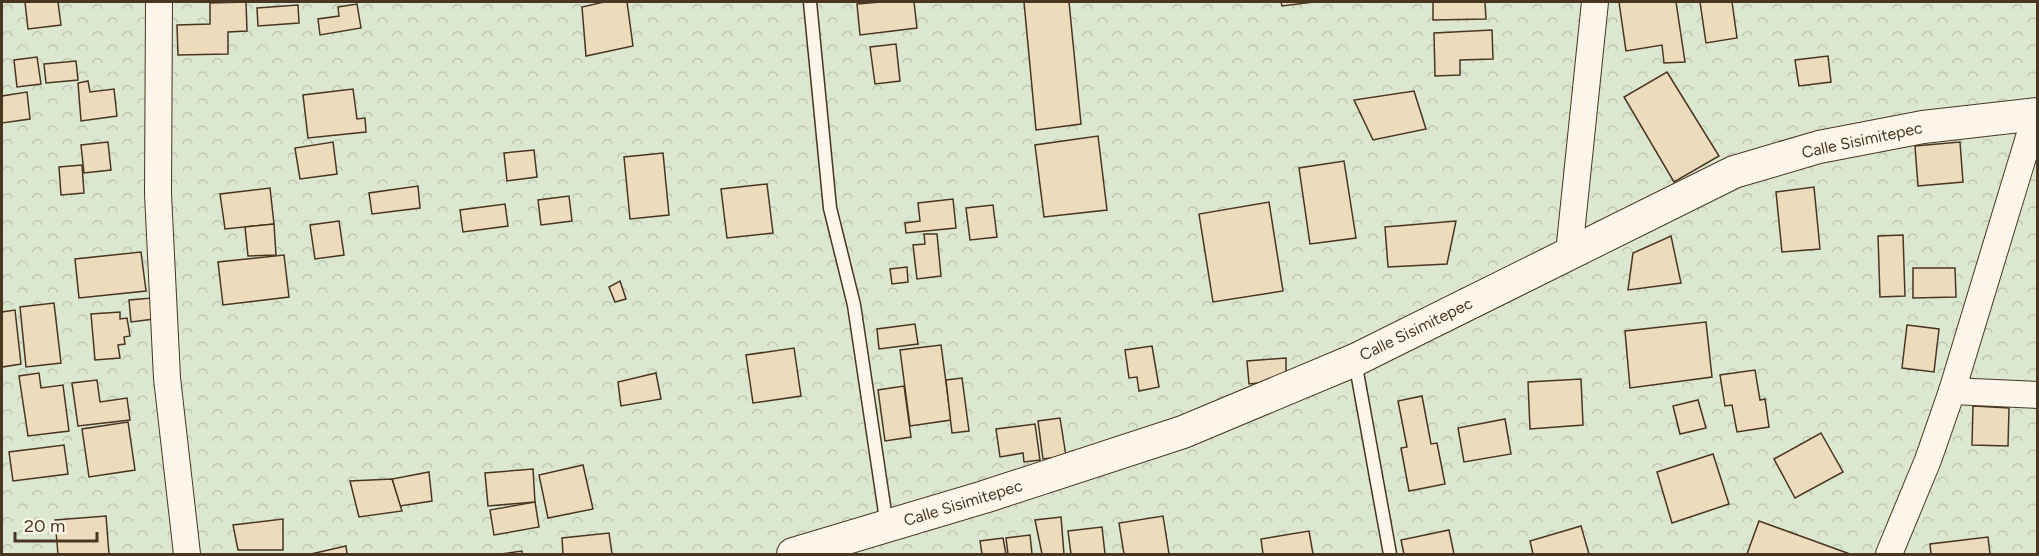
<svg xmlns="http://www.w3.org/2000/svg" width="2039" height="556" font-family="Figtree,sans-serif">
  <defs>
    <pattern id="park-crowns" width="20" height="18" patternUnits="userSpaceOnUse" patternTransform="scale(1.5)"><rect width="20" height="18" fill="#dce7d0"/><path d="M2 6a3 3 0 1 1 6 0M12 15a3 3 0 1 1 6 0" fill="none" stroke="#bec7b2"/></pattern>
  </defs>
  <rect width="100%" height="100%" fill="#fbf6e9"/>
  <rect fill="url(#park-crowns)" stroke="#887966" stroke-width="1.5" x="2" y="2" width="2035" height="552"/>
  <g fill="#ecdcbc" stroke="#4a3520" stroke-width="1.5">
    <polygon points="25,2 58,2 61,25 28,29"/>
    <polygon points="246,2 247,31 228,32 228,54 178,55 177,25 210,24 210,3"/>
    <polygon points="604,2 627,2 633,46 586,56 582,7"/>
    <polygon points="881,2 914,2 917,28 860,35 857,4"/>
    <polygon points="1024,2 1069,2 1081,124 1036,130"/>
    <polygon points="1281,2 1314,2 1282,6"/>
    <polygon points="1433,2 1485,2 1486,19 1433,20"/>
    <polygon points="1619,2 1676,2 1685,62 1664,63 1662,45 1626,51"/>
    <polygon points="1700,2 1732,2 1737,38 1706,43"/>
    <polygon points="357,4 361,28 320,35 318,19 339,16 338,7"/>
    <polygon points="298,5 299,23 258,26 257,8"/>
    <polygon points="1492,30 1493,59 1460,60 1460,75 1435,76 1434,33"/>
    <polygon points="896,44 900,81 875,84 870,47"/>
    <polygon points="1828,56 1831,82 1799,86 1795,60"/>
    <polygon points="37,57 41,84 17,87 14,60"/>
    <polygon points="76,61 78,80 46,83 44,64"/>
    <polygon points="1667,72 1719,156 1674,182 1624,97"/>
    <polygon points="88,81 90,92 114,89 117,116 81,121 78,83"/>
    <polygon points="353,89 357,119 365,118 366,132 308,138 303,95"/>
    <polygon points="1414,91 1426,129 1373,140 1354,100"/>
    <polygon points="27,92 30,119 2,123 2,96"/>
    <polygon points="1098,136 1107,210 1044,217 1035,145"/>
    <polygon points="108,142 111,170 84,173 81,145"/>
    <polygon points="333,142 337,174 300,179 295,148"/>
    <polygon points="1960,142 1963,182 1918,186 1915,146"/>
    <polygon points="534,150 537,177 507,181 504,153"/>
    <polygon points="663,153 669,215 630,219 624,157"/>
    <polygon points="1344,161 1356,238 1310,244 1299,168"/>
    <polygon points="82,165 84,193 61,195 59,167"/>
    <polygon points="767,184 773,233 727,238 721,189"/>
    <polygon points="418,186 420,208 372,214 369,193"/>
    <polygon points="1814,187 1820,249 1782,252 1776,192"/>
    <polygon points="270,188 274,224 225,229 220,194"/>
    <polygon points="569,196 572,221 541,225 538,200"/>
    <polygon points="953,199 956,228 906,233 905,223 920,221 918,203"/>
    <polygon points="1269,202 1283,291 1213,302 1199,214"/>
    <polygon points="505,204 508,226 463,232 460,210"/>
    <polygon points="993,205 997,237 970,240 966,208"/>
    <polygon points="339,221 344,255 315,259 310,225"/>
    <polygon points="1456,221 1447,264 1388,267 1385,227"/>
    <polygon points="274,224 276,255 248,256 245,227"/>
    <polygon points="924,234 937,234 941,276 917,279 913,245 925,244"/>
    <polygon points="1903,235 1905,296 1880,297 1878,236"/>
    <polygon points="1671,236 1681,283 1628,290 1633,253"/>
    <polygon points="141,252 146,291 79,298 75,259"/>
    <polygon points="284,255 289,297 223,305 218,262"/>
    <polygon points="907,267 908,282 892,284 890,269"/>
    <polygon points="1913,268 1955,268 1956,297 1913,298"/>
    <polygon points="620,281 626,299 615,302 609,287"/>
    <polygon points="152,298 154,319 131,322 129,300"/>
    <polygon points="54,303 61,363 26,367 20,307"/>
    <polygon points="15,310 21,364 2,367 2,312"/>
    <polygon points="120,312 120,319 127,318 130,336 124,337 125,344 118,345 120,358 95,360 91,314"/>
    <polygon points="1706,322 1712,377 1630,388 1625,331"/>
    <polygon points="915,324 918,344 879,349 877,329"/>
    <polygon points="1907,325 1939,329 1934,372 1902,368"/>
    <polygon points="941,345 951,420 910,426 900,350"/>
    <polygon points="1152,346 1159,387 1139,391 1137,377 1129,378 1125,350"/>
    <polygon points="794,348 801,396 753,403 746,355"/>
    <polygon points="1286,358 1286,380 1249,384 1247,361"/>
    <polygon points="1755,370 1760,400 1765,399 1769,427 1737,432 1732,405 1725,406 1720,375"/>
    <polygon points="39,373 41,388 63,385 69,431 28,436 19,376"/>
    <polygon points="656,373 661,399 621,406 618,382"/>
    <polygon points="962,378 969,431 952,433 946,380"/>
    <polygon points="1581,379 1583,425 1530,429 1528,382"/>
    <polygon points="97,380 100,402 127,398 130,420 78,426 72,383"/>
    <polygon points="904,386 911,437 885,441 878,390"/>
    <polygon points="1422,396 1431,444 1437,443 1445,484 1409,491 1401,448 1407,447 1398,401"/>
    <polygon points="1698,400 1706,428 1680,434 1673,406"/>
    <polygon points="1973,406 2009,408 2008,446 1972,445"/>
    <polygon points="1060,418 1066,456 1043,459 1038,421"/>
    <polygon points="1505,419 1511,454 1464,462 1458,428"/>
    <polygon points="128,422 135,470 89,477 82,429"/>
    <polygon points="1035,424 1040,460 1024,462 1023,453 1000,457 996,429"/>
    <polygon points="1821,433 1843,472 1795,498 1774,459"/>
    <polygon points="64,445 68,474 13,481 9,452"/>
    <polygon points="1713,454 1729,504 1672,523 1657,472"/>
    <polygon points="583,465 593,509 548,518 539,475"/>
    <polygon points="533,469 535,502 488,506 485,473"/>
    <polygon points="429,472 432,501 400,506 392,479"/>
    <polygon points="392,479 402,511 359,517 350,481"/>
    <polygon points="535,502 539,527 494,535 490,510"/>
    <polygon points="106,516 109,554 58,554 55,520"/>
    <polygon points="1163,516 1169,554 1124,554 1119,523"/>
    <polygon points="1061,517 1064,554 1042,554 1035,520"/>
    <polygon points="283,519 283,550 238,550 233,525"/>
    <polygon points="1759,521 1850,554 1747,554"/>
    <polygon points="1581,526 1589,554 1533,554 1530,541"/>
    <polygon points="1102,527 1105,554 1071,554 1068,531"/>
    <polygon points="1449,530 1454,554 1404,554 1401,540"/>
    <polygon points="1309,531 1313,554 1263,554 1261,539"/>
    <polygon points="609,533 612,554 563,554 562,538"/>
    <polygon points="1030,535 1032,554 1008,554 1006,538"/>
    <polygon points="1988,537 1990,554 1931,554 1930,544"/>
    <polygon points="1003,538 1006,554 982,554 980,541"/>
    <polygon points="346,546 347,554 311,554"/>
    <polygon points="522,551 522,554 501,554"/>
  </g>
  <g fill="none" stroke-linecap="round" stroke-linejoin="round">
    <g stroke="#4a3520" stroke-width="15">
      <g id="service">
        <polyline points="810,2 830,208 854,305 887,526"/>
        <polyline points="1355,361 1390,554"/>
      </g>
    </g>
    <g stroke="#4a3520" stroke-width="28">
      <g id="minor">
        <polyline points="159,2 158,194 167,378 187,554"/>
        <polyline points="1569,253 1595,2"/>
        <polyline points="1952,391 2038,395"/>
        <polyline points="1889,554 1928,460 1952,391 2036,114"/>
      </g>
    </g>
    <g stroke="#4a3520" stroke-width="34">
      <polyline id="tertiary" points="793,554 984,497 1183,432 1355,360 1734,172 1819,147 1923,127 2038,114"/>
    </g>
    <use href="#service" stroke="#fbf6e9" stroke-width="12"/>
    <use href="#minor" stroke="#fbf6e9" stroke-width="26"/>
    <use href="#tertiary" stroke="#fbf6e9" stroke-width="32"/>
  </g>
  <g text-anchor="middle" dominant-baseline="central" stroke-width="4.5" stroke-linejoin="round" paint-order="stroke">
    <g font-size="16" fill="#4a3520" stroke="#fbf6e9">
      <text transform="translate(1862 140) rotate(-12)">Calle Sisimitepec</text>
      <text transform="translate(1416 329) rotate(-26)">Calle Sisimitepec</text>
      <text transform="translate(963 503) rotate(-17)">Calle Sisimitepec</text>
    </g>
  </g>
  <rect width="2039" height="556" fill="none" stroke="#4a3520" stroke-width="6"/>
  <path d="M15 532v9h82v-9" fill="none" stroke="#4a3520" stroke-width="3"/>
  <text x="24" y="532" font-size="18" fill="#4a3520" stroke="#fbf6e9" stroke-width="4.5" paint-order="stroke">20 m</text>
</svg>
